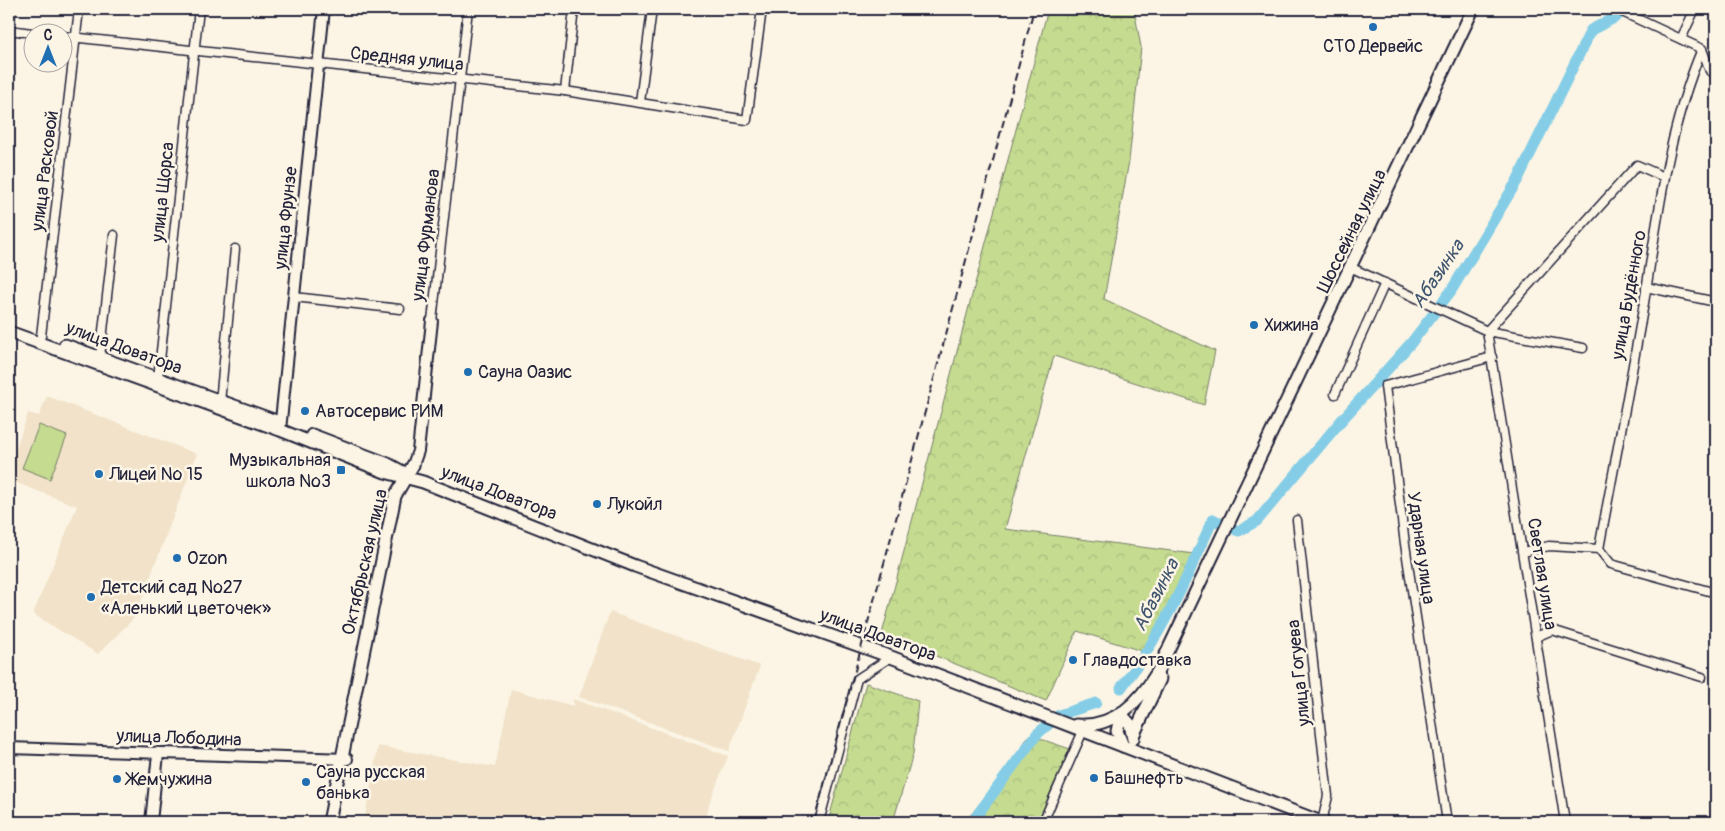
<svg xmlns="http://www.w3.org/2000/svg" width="1725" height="831" font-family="Pangolin,sans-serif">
  <defs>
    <pattern id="forest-crowns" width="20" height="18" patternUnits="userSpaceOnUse" patternTransform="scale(1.25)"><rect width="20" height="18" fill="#c5db90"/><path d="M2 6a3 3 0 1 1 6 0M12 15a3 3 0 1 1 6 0" fill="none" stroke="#a9bc7d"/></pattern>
  </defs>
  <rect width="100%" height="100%" fill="#fcf5e5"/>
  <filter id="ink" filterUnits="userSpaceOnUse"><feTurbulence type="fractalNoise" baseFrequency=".02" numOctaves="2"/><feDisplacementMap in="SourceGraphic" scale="10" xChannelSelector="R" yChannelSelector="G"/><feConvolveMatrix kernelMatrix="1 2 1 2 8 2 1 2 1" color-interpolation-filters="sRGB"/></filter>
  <g filter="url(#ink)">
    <g fill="#f1e2c9">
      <polygon points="47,396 197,454 135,617 98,654 33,614 77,506 9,480 9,468 28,413 39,416"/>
      <polygon points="610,612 760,666 729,751 579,697"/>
      <polygon points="511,689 573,706 573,699 728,756 709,804 705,822 364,822 378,746 495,767"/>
    </g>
    <g fill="url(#forest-crowns)" stroke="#747e66">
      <polygon points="1048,9 1134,9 1141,47 1129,161 1104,299 1215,351 1204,405 1054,356 1005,529 1194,554 1145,652 1077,631 1046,701 882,634"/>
      <polygon points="866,683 918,701 913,754 893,822 828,822"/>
      <polygon points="1029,735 1070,749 1051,791 1042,822 954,822 969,817 1008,769"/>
    </g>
    <polygon fill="#c5db90" stroke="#747e66" points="39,425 67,436 50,479 22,468"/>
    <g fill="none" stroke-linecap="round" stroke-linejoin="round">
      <g stroke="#85cde6" stroke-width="11">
        <polyline points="1236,530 1239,531 1257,521 1340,422 1411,343 1451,291 1517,181 1591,30 1616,17 1624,9"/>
        <path d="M1121 688C1161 637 1187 578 1213 519L1218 522"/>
        <polyline points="1059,715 1096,703"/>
        <polyline points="972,822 1037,734 1049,724"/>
      </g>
      <g stroke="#22223b" stroke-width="11">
        <g id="minor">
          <polyline points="1616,9 1702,49 1710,71 1716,73"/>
          <polyline points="9,30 32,33"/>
          <polyline points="9,33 11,9"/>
          <polyline points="62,36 565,91 747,120 762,9"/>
          <polyline points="1681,39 1695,9"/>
          <polyline points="565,91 574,9"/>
          <polyline points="640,102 652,9"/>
          <polyline points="1350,267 1487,331 1583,348"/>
          <polyline points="1646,287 1716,302"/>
          <polyline points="294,297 400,309"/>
          <polyline points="432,321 468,9"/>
          <polyline points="1487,331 1565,822"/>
          <polyline points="1487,331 1637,165 1664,177"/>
          <polyline points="41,336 79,9"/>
          <polyline points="100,357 114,235"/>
          <polyline points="158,378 199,9"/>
          <polyline points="1335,394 1385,283"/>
          <polyline points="220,402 235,249"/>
          <polyline points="1297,520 1328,796 1322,822"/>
          <path d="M1599 549C1614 467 1630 385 1644 303 1658 217 1668 129 1702 49"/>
          <polyline points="1523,552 1549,546 1599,549 1611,564 1716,593"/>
          <polyline points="1536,637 1552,630 1702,677"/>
          <polyline points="819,822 857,679 891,657"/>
          <polyline points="1043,822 1083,731"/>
          <polyline points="1447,822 1405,544 1385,386 1492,357"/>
        </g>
      </g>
      <g stroke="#22223b" stroke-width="14">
        <g id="tertiary">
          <polyline points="280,430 324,9"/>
          <polyline points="413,465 418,451 432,321"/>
          <polyline points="9,748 347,759"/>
          <polyline points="151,822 158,754"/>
        </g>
      </g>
      <g stroke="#22223b" stroke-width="15">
        <g id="secondary">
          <polyline points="9,332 280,430 385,472 423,482 635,566 891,657 1321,822"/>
          <polyline points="65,345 276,421"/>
          <polyline points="312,435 388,464 403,472"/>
          <polyline points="1121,714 1130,724 1133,739"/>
          <polyline points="1121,714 1117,731 1123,746"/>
          <path d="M1076 725C1115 728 1140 701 1158 671L1473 9"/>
          <polyline points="1133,736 1160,679"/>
          <polyline points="329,822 395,496 413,465"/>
        </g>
      </g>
      <use href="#minor" stroke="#fcf5e5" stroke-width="8"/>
      <use href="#tertiary" stroke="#fcf5e5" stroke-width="10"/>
      <use href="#secondary" stroke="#fcf5e5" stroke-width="11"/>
      <polyline stroke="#22223b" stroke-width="2" stroke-dasharray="8 4" stroke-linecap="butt" points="814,822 1034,9"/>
    </g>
  </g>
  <g fill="#1f6fb2" stroke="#fcf5e5" stroke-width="2">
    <circle cx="1373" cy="27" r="5"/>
    <circle cx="1254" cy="325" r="5"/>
    <circle cx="468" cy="372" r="5"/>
    <circle cx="305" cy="411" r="5"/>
    <rect x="336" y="465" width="10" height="10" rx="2.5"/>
    <circle cx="99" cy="474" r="5"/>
    <circle cx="597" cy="504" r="5"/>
    <circle cx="177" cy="558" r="5"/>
    <circle cx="91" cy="597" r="5"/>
    <circle cx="1073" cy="660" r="5"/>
    <circle cx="1094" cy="778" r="5"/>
    <circle cx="117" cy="779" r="5"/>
    <circle cx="306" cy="782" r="5"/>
  </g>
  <g text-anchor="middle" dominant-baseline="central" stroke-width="5" stroke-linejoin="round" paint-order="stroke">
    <g font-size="18" fill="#22223b" stroke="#fcf5e5" text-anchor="start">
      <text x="1373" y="46" text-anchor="middle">СТО Дервейс</text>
      <text x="1264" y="325">Хижина</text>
      <text x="478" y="372">Сауна Оазис</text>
      <text x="315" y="411">Автосервис РИМ</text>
      <text x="331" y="460" text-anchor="end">Музыкальная<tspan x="331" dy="21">школа №3</tspan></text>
      <text x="109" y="474">Лицей № 15</text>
      <text x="607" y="504">Лукойл</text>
      <text x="187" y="558">Ozon</text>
      <text x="101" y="587">Детский сад №27<tspan x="101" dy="21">«Аленький цветочек»</tspan></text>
      <text x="1083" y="660">Главдоставка</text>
      <text x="316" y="772">Сауна русская<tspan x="316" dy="21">банька</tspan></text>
      <text x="1104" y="778">Башнефть</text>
      <text x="127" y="779">Жемчужина</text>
    </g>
    <g font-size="18" fill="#22223b" stroke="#fcf5e5">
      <text transform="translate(407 59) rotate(6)">Средняя улица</text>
      <text transform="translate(45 171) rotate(-83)">улица Расковой</text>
      <text transform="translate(163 192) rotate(-84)">улица Щорса</text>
      <text transform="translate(286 218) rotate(-84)">улица Фрунзе</text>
      <text transform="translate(1352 231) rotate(-64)">Шоссейная улица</text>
      <text transform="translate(426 235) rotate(-83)">улица Фурманова</text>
      <text transform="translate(1629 295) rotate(-80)">улица Будённого</text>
      <text transform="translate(124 348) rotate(20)">улица Доватора</text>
      <text transform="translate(499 493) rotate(21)">улица Доватора</text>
      <text transform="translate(1421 548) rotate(82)">Ударная улица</text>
      <text transform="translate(365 562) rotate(-77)">Октябрьская улица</text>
      <text transform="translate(1542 574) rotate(81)">Светлая улица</text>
      <text transform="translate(878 635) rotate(20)">улица Доватора</text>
      <text transform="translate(1299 673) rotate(-96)">улица Гогуева</text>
      <text transform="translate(179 738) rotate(2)">улица Лободина</text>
    </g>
    <g font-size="19" font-style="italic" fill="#40556e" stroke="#fcf5e5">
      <text transform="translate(1438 274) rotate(-56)">Абазинка</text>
      <text transform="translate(1156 595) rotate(-63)">Абазинка</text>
    </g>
  </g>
  <rect width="1725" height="831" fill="none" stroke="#fcf5e5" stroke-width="30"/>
  <rect x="15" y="15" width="1695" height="801" fill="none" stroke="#22223b" stroke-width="2" filter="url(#ink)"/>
  <g transform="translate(48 48)"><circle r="24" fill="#fcf5e5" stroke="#a5a1a1"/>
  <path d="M0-4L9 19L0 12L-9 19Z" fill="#1f6fb2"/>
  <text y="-8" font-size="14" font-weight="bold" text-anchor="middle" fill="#22223b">С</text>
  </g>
</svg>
